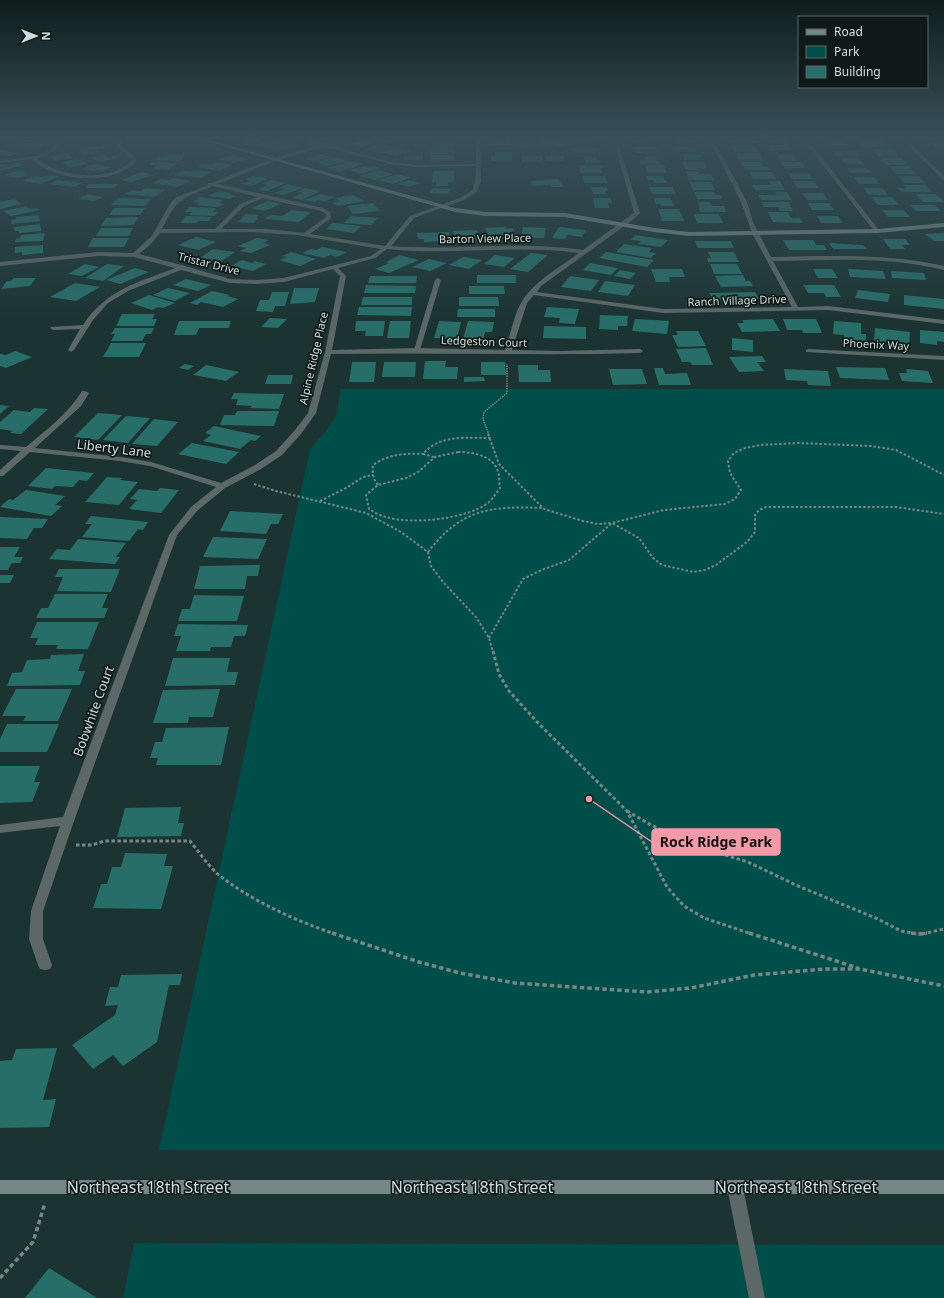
<svg xmlns="http://www.w3.org/2000/svg" width="944" height="1298" font-family="'Noto Sans',sans-serif">
  <rect width="100%" height="100%" fill="#1b3432"/>
  <g fill="#004e4a">
    <polygon points="340,389 944,389 944,1150 159,1150 310,449 326,431 337,413"/>
    <polygon points="134,1243 944,1245 944,1298 123,1298"/>
  </g>
  <g fill="#276e69">
    <polygon points="17,139 34,139 33,141 15,142"/>
    <polygon points="146,139 173,139 171,141 145,141"/>
    <polygon points="248,139 266,139 250,144 241,141"/>
    <polygon points="365,139 378,142 362,147 349,144"/>
    <polygon points="376,139 399,139 388,143"/>
    <polygon points="491,139 510,139 511,145 492,145"/>
    <polygon points="542,139 564,139 566,147 555,147 554,144 543,144"/>
    <polygon points="573,139 591,139 592,143 574,143"/>
    <polygon points="637,139 648,139 649,143 634,143 632,140"/>
    <polygon points="673,139 692,139 694,143 675,143"/>
    <polygon points="746,139 756,139 759,143 729,143 727,140"/>
    <polygon points="768,139 786,139 789,143 770,143"/>
    <polygon points="273,140 282,143 274,146 286,142 297,146 278,151 256,145"/>
    <polygon points="827,141 844,141 849,146 832,146"/>
    <polygon points="857,141 880,141 885,147 863,147"/>
    <polygon points="43,142 43,147 24,148 24,143"/>
    <polygon points="433,142 456,142 456,145 453,145 453,148 432,148"/>
    <polygon points="519,142 530,142 531,147 519,147"/>
    <polygon points="930,142 944,142 944,148 936,148"/>
    <polygon points="380,144 392,147 378,152 366,149"/>
    <polygon points="731,145 753,145 758,152 735,152"/>
    <polygon points="766,145 788,145 792,150 770,150"/>
    <polygon points="104,146 105,149 98,149 100,153 82,155 79,148"/>
    <polygon points="634,147 656,147 658,153 636,153"/>
    <polygon points="674,147 694,147 697,152 677,152"/>
    <polygon points="397,148 411,151 395,156 381,152"/>
    <polygon points="431,148 454,149 453,151 456,151 455,154 430,154"/>
    <polygon points="570,148 596,148 598,151 594,151 595,153 576,153 575,150 571,150"/>
    <polygon points="872,149 893,149 899,156 878,156"/>
    <polygon points="0,150 17,153 9,156 0,155"/>
    <polygon points="833,151 855,151 860,156 837,156"/>
    <polygon points="495,152 512,152 512,161 491,161 491,156 495,156"/>
    <polygon points="67,153 73,158 55,161 50,157 57,156 55,155"/>
    <polygon points="736,153 759,153 763,161 740,161"/>
    <polygon points="169,154 186,154 181,161 155,160 158,157 166,157"/>
    <polygon points="322,154 332,157 314,161 304,159"/>
    <polygon points="683,154 700,154 702,157 698,157 700,160 685,160"/>
    <polygon points="780,154 792,154 797,161 781,161 777,155 781,155"/>
    <polygon points="104,155 108,157 114,156 119,158 100,162 91,158"/>
    <polygon points="232,155 248,159 234,163 218,159"/>
    <polygon points="431,155 454,155 456,161 431,161"/>
    <polygon points="405,156 423,156 423,160 404,160"/>
    <polygon points="522,156 542,156 543,162 522,162"/>
    <polygon points="545,156 563,156 564,161 546,161"/>
    <polygon points="334,157 347,161 328,166 316,162"/>
    <polygon points="584,157 596,157 597,160 600,160 601,163 585,163"/>
    <polygon points="644,157 655,157 659,164 641,164 639,160 645,160"/>
    <polygon points="840,158 858,158 863,164 845,164"/>
    <polygon points="880,158 901,158 908,165 886,165"/>
    <polygon points="75,159 88,163 71,168 65,166 69,165 61,163"/>
    <polygon points="350,161 363,164 340,172 327,168"/>
    <polygon points="152,162 177,163 169,170 153,169 157,165 149,165"/>
    <polygon points="216,162 233,165 218,171 196,167 204,164 210,165"/>
    <polygon points="682,162 704,162 707,168 696,168 698,170 686,170"/>
    <polygon points="740,162 760,162 763,166 767,166 770,170 745,170"/>
    <polygon points="780,162 801,162 805,168 784,168"/>
    <polygon points="18,163 24,165 0,171 0,165"/>
    <polygon points="93,164 111,167 103,171 97,170 93,171 81,169"/>
    <polygon points="579,165 603,165 604,168 601,168 602,173 580,173"/>
    <polygon points="645,165 664,165 667,173 647,173"/>
    <polygon points="364,166 370,167 374,166 381,168 362,174 350,170"/>
    <polygon points="889,166 909,166 916,174 896,174"/>
    <polygon points="847,168 867,168 872,173 851,173"/>
    <polygon points="20,170 27,172 23,173 28,175 16,178 3,175"/>
    <polygon points="194,170 212,172 201,178 174,175 182,171 191,172"/>
    <polygon points="378,170 393,174 375,180 360,176"/>
    <polygon points="433,171 454,171 454,182 448,182 448,186 436,186 436,182 432,182"/>
    <polygon points="685,171 698,172 699,174 711,174 714,180 689,180"/>
    <polygon points="143,172 154,175 131,182 121,180"/>
    <polygon points="749,172 772,172 776,179 753,179"/>
    <polygon points="788,173 809,173 813,179 792,179"/>
    <polygon points="397,174 411,178 393,184 378,180"/>
    <polygon points="49,175 59,176 41,184 22,181 34,176 43,177"/>
    <polygon points="253,176 268,179 251,186 242,184 250,181 245,179"/>
    <polygon points="583,176 605,176 607,183 584,183"/>
    <polygon points="647,176 663,176 666,183 654,183 653,180 648,180"/>
    <polygon points="898,176 919,176 926,183 905,183"/>
    <polygon points="854,177 874,177 880,184 859,184"/>
    <polygon points="174,178 191,181 177,187 152,183 161,179 168,180"/>
    <polygon points="558,179 564,187 552,187 550,185 533,186 530,181"/>
    <polygon points="58,180 83,183 74,187 49,184"/>
    <polygon points="271,180 286,183 267,191 258,189 268,185 262,183"/>
    <polygon points="409,180 421,183 409,187 397,184"/>
    <polygon points="769,181 780,181 785,190 755,190 752,185 771,185"/>
    <polygon points="793,181 814,181 819,188 797,188"/>
    <polygon points="689,182 711,182 715,190 693,190"/>
    <polygon points="89,184 118,184 114,188 86,188"/>
    <polygon points="288,184 303,188 283,195 274,193 285,189 279,188"/>
    <polygon points="903,185 925,185 932,192 901,192 897,188 906,188"/>
    <polygon points="591,187 607,187 608,191 605,191 606,194 593,194"/>
    <polygon points="649,187 673,187 676,194 652,194"/>
    <polygon points="146,188 166,190 154,197 125,194 132,190 141,191"/>
    <polygon points="305,188 321,191 302,200 292,198 303,193 297,192"/>
    <polygon points="433,188 451,189 447,194 429,193"/>
    <polygon points="864,188 883,188 888,195 869,195"/>
    <polygon points="219,191 232,193 228,194 237,196 230,199 208,196"/>
    <polygon points="694,192 714,192 716,195 720,195 722,199 697,199"/>
    <polygon points="775,192 787,192 792,200 761,200 758,195 777,195"/>
    <polygon points="802,193 823,193 828,200 807,200"/>
    <polygon points="88,194 104,197 94,201 78,199"/>
    <polygon points="320,194 335,197 324,202 318,200 314,202 304,200"/>
    <polygon points="915,194 936,194 944,202 923,202"/>
    <polygon points="353,195 365,201 338,206 332,203 340,201 335,198"/>
    <polygon points="199,197 224,200 219,203 224,204 219,207 196,205 199,203 193,202"/>
    <polygon points="871,197 892,197 899,205 878,205"/>
    <polygon points="118,198 151,199 145,206 111,205"/>
    <polygon points="593,198 611,198 612,203 608,203 609,208 595,208"/>
    <polygon points="654,198 671,198 674,206 661,206 660,204 656,204"/>
    <polygon points="14,199 22,204 0,209 0,202"/>
    <polygon points="268,201 281,204 264,211 251,208"/>
    <polygon points="698,202 711,202 712,206 724,206 726,212 700,212"/>
    <polygon points="761,202 788,202 793,211 780,211 779,207 764,207"/>
    <polygon points="373,203 380,211 353,214 347,206"/>
    <polygon points="808,203 829,203 834,210 812,210"/>
    <polygon points="910,205 935,205 941,211 916,211"/>
    <polygon points="26,206 30,209 36,208 40,210 11,216 3,211"/>
    <polygon points="189,207 216,208 213,212 218,212 214,216 189,215 192,212 185,212"/>
    <polygon points="114,208 145,208 140,215 109,215"/>
    <polygon points="658,209 679,209 684,221 662,221"/>
    <polygon points="291,210 311,212 299,222 264,219 270,215 283,216"/>
    <polygon points="882,210 904,210 910,217 888,217"/>
    <polygon points="768,212 788,212 791,218 800,218 802,223 773,222"/>
    <polygon points="246,214 259,215 256,218 258,218 254,223 238,222"/>
    <polygon points="694,214 719,214 723,223 697,223"/>
    <polygon points="39,215 40,221 11,224 11,220 16,219 16,217"/>
    <polygon points="186,216 212,217 209,221 198,221 196,223 180,223"/>
    <polygon points="351,216 378,218 371,225 344,223"/>
    <polygon points="817,216 838,216 842,223 821,223"/>
    <polygon points="138,217 134,225 101,226 106,218"/>
    <polygon points="333,223 361,226 354,233 326,229"/>
    <polygon points="40,224 41,231 19,233 19,231 15,231 14,227"/>
    <polygon points="505,227 506,229 513,228 517,238 490,240 485,228"/>
    <polygon points="523,227 546,228 544,238 521,238"/>
    <polygon points="559,227 586,230 582,237 567,235 565,239 552,238"/>
    <polygon points="101,228 133,228 129,236 96,236"/>
    <polygon points="477,230 481,240 456,241 453,231"/>
    <polygon points="449,232 450,241 424,242 424,239 418,239 417,233"/>
    <polygon points="45,233 43,241 15,242 16,239 20,238 21,235"/>
    <polygon points="944,233 944,241 934,241 925,234"/>
    <polygon points="635,235 668,240 661,247 638,244 641,241 631,240"/>
    <polygon points="196,237 216,242 198,250 178,245"/>
    <polygon points="93,238 129,238 124,247 88,247"/>
    <polygon points="257,238 269,240 263,243 270,245 251,253 240,251 246,248 238,246"/>
    <polygon points="883,239 905,239 910,245 902,245 905,249 890,249"/>
    <polygon points="783,240 813,240 816,245 824,245 827,250 789,250"/>
    <polygon points="695,241 731,241 734,248 698,248"/>
    <polygon points="829,243 863,245 867,249 833,249"/>
    <polygon points="624,244 652,248 649,252 656,253 651,258 616,252"/>
    <polygon points="43,245 43,253 22,255 22,252 15,253 15,247"/>
    <polygon points="322,247 347,252 337,257 330,255 324,258 302,253 311,249 316,250"/>
    <polygon points="213,249 235,252 222,261 200,258"/>
    <polygon points="291,252 316,259 300,266 279,260 287,257 282,256"/>
    <polygon points="606,252 654,260 647,267 599,258"/>
    <polygon points="708,252 734,252 739,262 708,262 707,258 711,258"/>
    <polygon points="531,253 548,255 528,272 510,269"/>
    <polygon points="399,255 419,260 389,273 375,269 389,263 386,262"/>
    <polygon points="495,255 515,258 504,267 484,264"/>
    <polygon points="463,257 482,260 469,269 449,265"/>
    <polygon points="429,259 447,263 430,271 412,267"/>
    <polygon points="242,260 252,263 255,261 266,264 253,271 231,266"/>
    <polygon points="590,263 618,268 611,275 583,270"/>
    <polygon points="85,264 99,267 82,276 68,274"/>
    <polygon points="107,264 124,266 103,281 85,278"/>
    <polygon points="710,264 737,264 742,274 714,274"/>
    <polygon points="135,268 149,272 120,284 106,280"/>
    <polygon points="651,269 682,269 685,277 669,277 670,282 656,282"/>
    <polygon points="813,269 832,269 838,278 818,278"/>
    <polygon points="848,269 883,271 886,279 850,277"/>
    <polygon points="620,270 636,273 630,279 614,276"/>
    <polygon points="891,271 924,273 926,280 892,278"/>
    <rect x="477" y="275" width="39" height="8"/>
    <polygon points="743,275 746,281 750,281 753,286 721,287 715,276"/>
    <polygon points="370,276 417,276 416,283 368,283"/>
    <polygon points="570,276 599,280 591,291 561,287"/>
    <polygon points="14,278 36,278 30,286 1,289 7,281 11,281"/>
    <polygon points="186,279 211,285 198,291 173,285"/>
    <polygon points="605,281 635,285 628,296 598,292"/>
    <polygon points="75,283 100,287 76,301 50,297"/>
    <polygon points="366,285 416,286 415,293 364,293"/>
    <polygon points="803,285 834,285 841,297 826,297 824,293 808,293"/>
    <polygon points="469,286 504,286 505,294 469,294"/>
    <polygon points="168,288 190,293 175,301 153,295"/>
    <polygon points="294,288 319,288 315,302 290,304"/>
    <polygon points="858,290 890,294 888,302 855,298"/>
    <polygon points="212,291 230,295 227,296 238,299 223,307 201,302 197,305 190,303"/>
    <polygon points="272,292 289,292 285,306 275,306 273,312 256,311 260,300 269,300"/>
    <polygon points="755,292 759,299 714,300 709,293"/>
    <polygon points="149,295 175,303 163,308 158,307 152,310 131,303"/>
    <polygon points="904,295 944,299 944,309 904,305"/>
    <polygon points="363,297 412,297 412,305 361,305"/>
    <polygon points="459,297 498,297 499,306 459,306"/>
    <polygon points="359,307 412,307 411,316 357,315"/>
    <polygon points="547,307 579,309 575,324 559,323 560,318 544,317"/>
    <polygon points="458,309 495,309 495,317 457,317"/>
    <polygon points="122,314 155,314 152,319 157,319 154,326 116,326"/>
    <polygon points="600,315 628,316 627,326 618,326 618,330 599,329"/>
    <polygon points="270,318 287,319 278,328 261,327"/>
    <polygon points="635,319 669,321 667,334 632,331"/>
    <polygon points="773,319 780,331 742,332 737,323 744,323 742,320"/>
    <polygon points="783,319 816,319 822,333 803,333 802,330 787,330"/>
    <polygon points="179,321 231,321 229,328 199,328 196,335 174,335"/>
    <polygon points="356,321 385,321 383,336 365,336 366,331 355,331"/>
    <polygon points="390,321 411,321 409,338 387,338"/>
    <polygon points="439,321 461,322 457,339 434,338"/>
    <polygon points="468,321 494,322 492,332 485,332 483,340 463,339"/>
    <polygon points="834,321 861,323 861,334 866,334 866,341 844,339 844,335 833,334"/>
    <polygon points="544,326 586,327 586,339 543,338"/>
    <polygon points="115,328 154,328 151,334 146,334 142,341 111,341 115,334 111,334"/>
    <polygon points="875,328 910,332 909,345 874,341"/>
    <polygon points="920,330 944,332 944,342 937,341 937,345 920,343"/>
    <polygon points="676,331 698,331 706,346 678,347 672,335 678,335"/>
    <polygon points="732,338 753,340 753,352 732,350"/>
    <polygon points="111,343 146,343 139,357 103,357"/>
    <polygon points="706,348 713,365 692,365 690,362 682,362 676,349"/>
    <polygon points="15,351 32,357 6,368 0,366 0,354 6,355"/>
    <polygon points="762,356 766,362 757,362 764,371 739,372 729,357"/>
    <polygon points="425,361 446,361 445,367 458,367 457,379 423,379"/>
    <polygon points="352,362 376,362 374,382 349,382"/>
    <polygon points="384,362 416,362 415,377 382,377"/>
    <polygon points="481,362 505,362 506,375 481,375"/>
    <polygon points="185,364 194,366 188,370 179,368"/>
    <polygon points="206,365 239,372 226,381 193,375"/>
    <polygon points="518,365 538,365 538,370 550,370 551,382 519,382"/>
    <polygon points="836,367 885,368 889,380 840,378"/>
    <polygon points="654,368 663,368 665,374 687,373 691,385 659,385"/>
    <polygon points="609,369 642,369 647,384 613,385"/>
    <polygon points="784,369 828,371 831,386 808,385 807,381 786,380"/>
    <polygon points="906,369 928,371 933,383 902,381 899,373 907,373"/>
    <polygon points="268,375 293,375 291,384 265,384"/>
    <polygon points="464,377 484,377 485,381 464,382"/>
    <polygon points="234,393 284,394 279,409 250,408 252,406 236,405 238,399 231,399"/>
    <polygon points="0,405 9,406 0,414"/>
    <polygon points="34,408 48,409 21,434 10,433 13,431 0,429 0,422 14,410 30,412"/>
    <polygon points="237,411 279,411 274,426 220,425 224,415 235,415"/>
    <polygon points="98,413 122,415 98,440 74,437"/>
    <polygon points="126,416 150,418 128,443 103,440"/>
    <polygon points="154,419 178,422 157,446 132,444"/>
    <polygon points="214,426 261,436 255,441 251,440 240,449 203,441 211,435 205,433"/>
    <polygon points="192,443 239,452 226,464 178,454"/>
    <polygon points="46,468 94,473 87,481 79,480 73,487 55,486 52,489 28,486"/>
    <polygon points="107,477 122,478 120,480 138,482 119,505 85,502"/>
    <polygon points="160,488 179,490 161,513 129,509 137,500 130,499 139,489 157,491"/>
    <polygon points="26,490 65,496 55,505 62,506 51,516 0,507 9,499 13,500"/>
    <polygon points="230,511 283,514 278,524 271,524 266,534 220,531"/>
    <polygon points="91,516 148,522 143,530 138,529 129,541 82,537 92,524 85,524"/>
    <polygon points="0,517 48,519 42,528 34,528 27,539 0,538"/>
    <polygon points="213,537 267,539 258,559 203,557"/>
    <polygon points="78,539 126,543 116,557 120,557 115,564 49,559 57,549 70,550"/>
    <polygon points="0,547 20,547 14,557 23,557 20,563 12,563 8,570 0,570"/>
    <polygon points="260,565 258,576 247,576 245,589 194,589 200,566"/>
    <polygon points="59,569 120,569 111,592 57,591 63,577 55,577"/>
    <polygon points="0,575 14,575 10,583 0,583"/>
    <polygon points="55,594 108,594 102,608 108,608 104,618 36,618 41,608 48,608"/>
    <polygon points="194,595 244,596 237,621 178,621 182,609 190,609"/>
    <polygon points="37,622 99,622 88,649 56,649 58,645 35,645 38,638 30,638"/>
    <polygon points="178,624 248,625 245,636 234,636 231,647 211,647 210,651 176,651 181,636 174,636"/>
    <polygon points="84,654 78,671 85,671 80,685 7,686 12,673 22,672 27,660 50,659 51,655"/>
    <polygon points="173,658 230,658 227,672 238,672 235,685 165,686"/>
    <polygon points="16,689 72,689 58,721 23,721 26,716 2,716"/>
    <polygon points="220,689 213,717 189,717 188,723 153,723 163,690"/>
    <polygon points="7,724 59,724 47,752 0,752 0,739"/>
    <polygon points="229,727 221,765 156,765 158,758 150,758 155,742 162,742 166,728"/>
    <polygon points="0,766 40,766 34,782 40,782 32,802 0,803"/>
    <polygon points="181,807 178,823 184,823 181,836 117,837 125,808"/>
    <polygon points="125,853 167,854 164,866 173,866 161,909 93,908 101,884 107,884 112,867 121,867"/>
    <polygon points="182,974 180,985 169,985 157,1042 123,1066 113,1055 93,1069 72,1045 115,1015 118,1005 105,1006 110,987 118,987 121,975"/>
    <polygon points="57,1048 43,1100 56,1099 49,1127 0,1128 0,1061 12,1060 16,1049"/>
    <polygon points="49,1268 97,1298 25,1298"/>
  </g>
  <g fill="none" stroke-linecap="round" stroke-linejoin="round">
    <polyline stroke="#758886" stroke-width="1.5" stroke-dasharray="1.5 1" stroke-linecap="butt" points="489,435 483,419 484,412 507,393 507,364"/>
    <g stroke="#758886" stroke-width="2" stroke-dasharray="2.5 2" stroke-linecap="butt">
      <polyline points="488,434 499,464 544,509 583,521 598,524 612,523 664,510 725,504 735,499 741,490 730,473 728,461 734,453 745,448 761,445 798,443 871,446 896,450 944,475"/>
      <path d="M458 452C472 452 491 455 497 469 500 475 499 483 500 488 496 493 493 499 488 503 467 519 411 525 386 517 380 516 374 512 369 509L366 495 378 485 406 478 418 472 435 457Z"/>
      <path d="M434 457 423 454C440 434 467 438 491 438"/>
      <polyline points="254,484 276,491 366,513 401,532 428,552 431,566 443,582 476,617 489,638 493,652"/>
      <path d="M378 485C373 479 372 473 373 465 389 454 405 453 423 454"/>
      <polyline points="320,501 346,488 363,477 373,475"/>
      <path d="M428 552C462 508 491 506 543 508"/>
      <polyline points="489,638 523,579 544,569 569,560 612,523 639,538 653,558 662,565 693,572 705,570 716,565 747,542 755,532 755,515 759,510 766,507 896,507 944,514"/>
    </g>
    <g stroke="#758886" stroke-width="3" stroke-dasharray="3.5 2.5" stroke-linecap="butt">
      <polyline points="493,651 499,674 509,691 539,724 627,811 667,887 684,906 704,918 752,934"/>
      <polyline points="627,811 651,825 695,846 748,862 798,886 878,919 901,931 917,934"/>
      <path d="M76 845H92L104 841H190C199 852 209 867 220 876 254 902 294 920 335 934"/>
      <polyline points="922,934 944,929"/>
    </g>
    <g stroke="#758886" stroke-width="3.5" stroke-dasharray="4.5 3" stroke-linecap="butt">
      <polyline points="332,933 419,962 460,973 515,983 647,992 691,988 754,975 825,969 860,969 944,986"/>
      <polyline points="749,933 858,968"/>
      <polyline points="911,933 920,934 927,933"/>
      <polyline points="0,1278 33,1242 45,1203"/>
    </g>
    <g fill="#5c6866" fill-rule="evenodd">
      <polygon points="343,139 349,139 325,146 323,145"/>
      <polygon points="438,278 441,280 420,350 415,351 414,350 435,280"/>
    </g>
    <g fill="#5c6866" fill-rule="evenodd">
      <path d="M57 139H61C58 152 48 155 37 158 58 178 112 183 132 160L119 148 116 139H120L123 146 137 160C116 187 55 182 32 159L0 163V161C18 158 50 160 57 139Z"/>
      <path d="M299 139H306L325 144 394 163 420 165 476 164V139H480L481 181 477 192 464 200 414 218 391 246C455 251 519 240 583 250L634 213 613 139H617L640 213 634 219 541 286 537 292 663 309 792 307 752 233 741 202 709 139H713L747 202 753 222 771 257C830 256 887 253 944 266V270C887 256 831 260 773 261L798 307 828 306 944 320V324L828 310 663 313 534 295 527 303 512 350 560 351 640 349 643 351 640 353C537 356 434 352 331 354L316 413 301 434 282 455 261 469 225 488 197 511 177 535 74 821 43 911V939L52 965 50 969 45 970 40 969 38 965 29 939 31 911 60 826 0 833V825L63 817 169 535 191 507 216 487 150 466 120 461 30 452 3 476H0V470L21 451 0 449V445L26 447C46 430 68 414 82 391H85L89 393 81 406 35 448 120 457 151 462 221 483 255 465 276 451 295 430 308 413 325 352 340 276 333 269 284 282 257 284 230 283 181 270 128 291 108 303 93 320 74 350 71 352 68 350 80 329 53 330 50 328 51 327 83 325C107 289 137 283 175 268L134 257 98 256 0 266V262L98 252 133 253 152 236 167 209 173 200 177 197 208 185V183H212L271 159 319 145ZM324 147 394 165 420 167 476 166 475 181 473 190 460 198 410 216 385 246 310 234 331 218 330 212 323 208 218 184 275 161ZM213 186 258 197 240 204 215 229H162C178 197 181 199 213 186ZM263 198 321 211 326 214V217L304 233 267 229H221L244 206ZM251 232 297 235 381 249 371 256 284 278 257 280 230 279 185 266 139 254 150 245 160 233ZM387 249C451 256 515 244 579 253 559 268 533 282 521 303 514 315 510 336 505 350L417 348 332 350 346 276 338 268 375 258Z"/>
      <polygon points="805,139 809,139 811,144 879,230 879,232 875,232 807,145"/>
      <polygon points="902,139 906,139 944,176 944,181"/>
      <polygon points="808,349 944,356 944,360 806,352 806,350"/>
      <polygon points="735,1180 741,1182 743,1187 765,1298 749,1298 727,1187 729,1182"/>
    </g>
    <g fill="#758785" fill-rule="evenodd">
      <polygon points="199,139 206,139 455,208 485,212 565,213 654,228 689,232 877,229 944,223 944,227 877,233 689,236 654,232 565,217 485,216 455,212 438,207"/>
      <rect x="0" y="1180" width="944" height="14"/>
    </g>
  </g>
  <linearGradient id="sky" x2="0" y2="1"><stop stop-color="#0f1d1c"/><stop offset="0.43" stop-color="#39505a"/><stop offset="1" stop-color="#39505a" stop-opacity="0"/></linearGradient>
  <rect width="944" height="321" fill="url(#sky)"/>
  <g text-anchor="middle" dominant-baseline="central" stroke-width="3.5" stroke-linejoin="round" paint-order="stroke">
    <g font-size="11" fill="#cfdddb" stroke="#0e1918">
      <text transform="translate(485 238) rotate(-1)">Barton View Place</text>
      <text transform="translate(209 263) rotate(14)">Tristar Drive</text>
      <text transform="translate(737 300) rotate(-2)">Ranch Village Drive</text>
      <text transform="translate(484 341) rotate(2)">Ledgeston Court</text>
      <text transform="translate(876 344) rotate(3)">Phoenix Way</text>
      <text transform="translate(313 358) rotate(-77)">Alpine Ridge Place</text>
    </g>
    <g font-size="13" fill="#cfdddb" stroke="#0e1918">
      <text transform="translate(114 448) rotate(7)">Liberty Lane</text>
      <text transform="translate(93 711) rotate(-70)">Bobwhite Court</text>
    </g>
    <g font-size="16" fill="#cfdddb" stroke="#0e1918">
      <text x="148" y="1187">Northeast 18th Street</text>
      <text x="472" y="1187">Northeast 18th Street</text>
      <text x="796" y="1187">Northeast 18th Street</text>
    </g>
  </g>
  <path fill="none" stroke="#f39aa9" stroke-width="1.5" d="M589 799L652 842"/>
  <circle fill="#f39aa9" stroke="#0e1918" stroke-width="1.5" cx="589" cy="799" r="4"/>
  <rect fill="#f39aa9" stroke="#f39aa9" stroke-width="1.5" x="652" y="829" width="128" height="26" rx="4"/>
  <g font-size="14" text-anchor="middle" font-weight="bold" fill="#111">
    <text x="716" y="847">Rock Ridge Park</text>
  </g>
  <rect x="798" y="16" width="130" height="72" fill="#0e1918" stroke="#5b6766"/>
  <rect x="806" y="29" width="20" height="6" fill="#758785" stroke="#5b6766"/>
  <text x="834" y="36" font-size="12" fill="#cfdddb">Road</text>
  <rect x="806" y="46" width="20" height="12" fill="#004e4a" stroke="#5b6766"/>
  <text x="834" y="56" font-size="12" fill="#cfdddb">Park</text>
  <rect x="806" y="66" width="20" height="12" fill="#276e69" stroke="#5b6766"/>
  <text x="834" y="76" font-size="12" fill="#cfdddb">Building</text>
  <g transform="translate(36 36) rotate(90)" stroke="#0e1918" stroke-width="3" paint-order="stroke">
  <path d="M0-3L7 15L0 10L-7 15Z" fill="#cfdddb"/>
  <text y="-6" font-size="11" font-weight="bold" text-anchor="middle" fill="#cfdddb">N</text>
  </g>
</svg>
